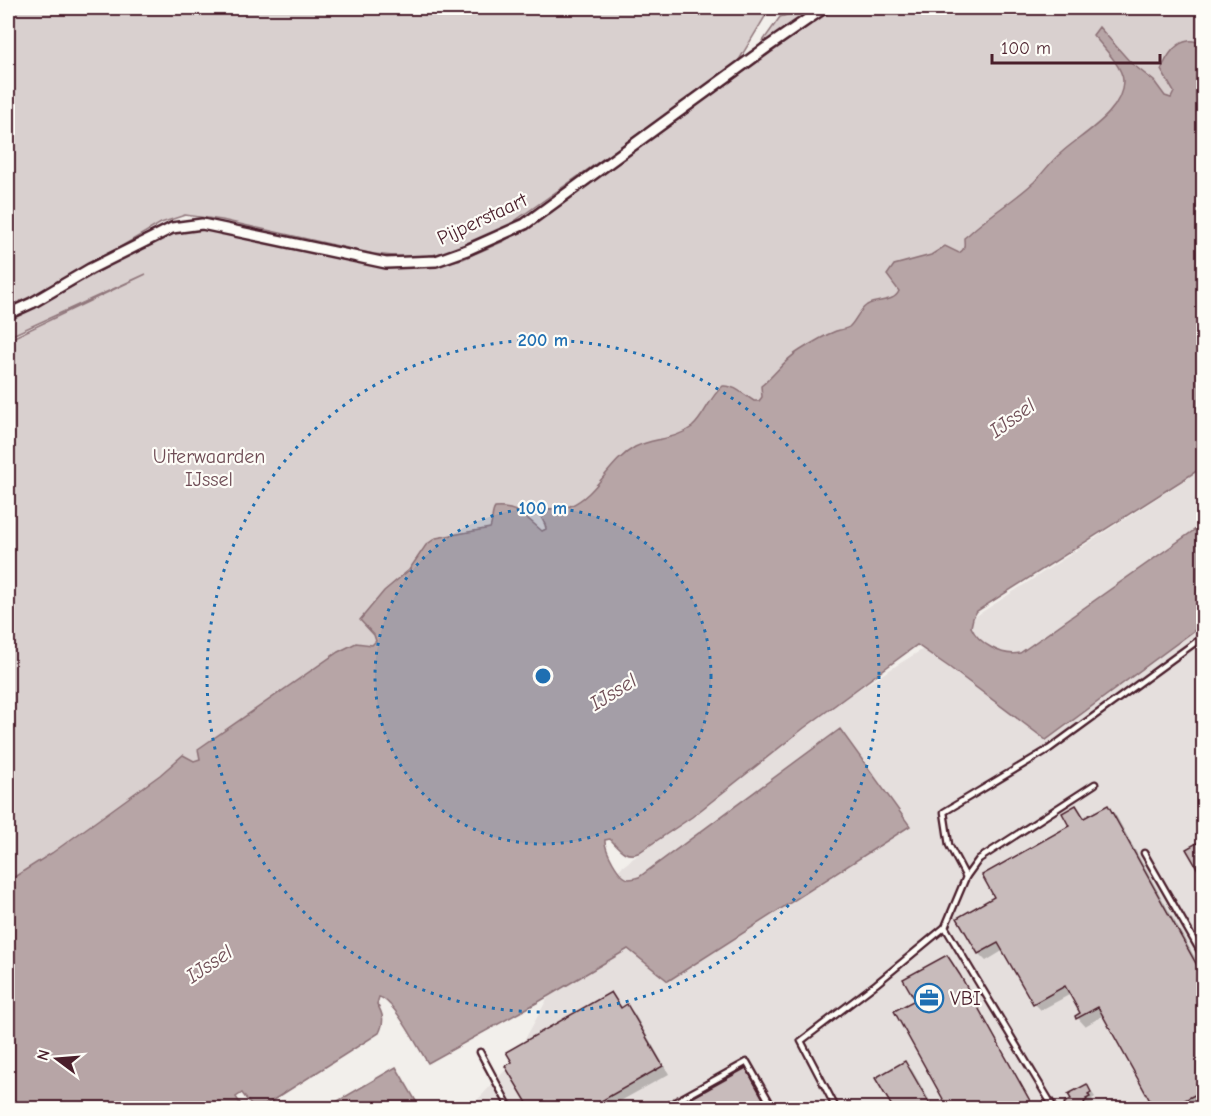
<svg xmlns="http://www.w3.org/2000/svg" width="1211" height="1116" font-family="'Comic Neue',sans-serif">
  <rect width="100%" height="100%" fill="#f2efeb"/>
  <filter id="ink" filterUnits="userSpaceOnUse"><feTurbulence type="fractalNoise" baseFrequency=".0167" numOctaves="2"/><feDisplacementMap in="SourceGraphic" scale="12" xChannelSelector="R" yChannelSelector="G"/><feConvolveMatrix kernelMatrix="1 2 1 2 8 2 1 2 1" color-interpolation-filters="sRGB"/></filter>
  <g filter="url(#ink)">
    <polygon fill="#e5dfdd" points="1203,468 1203,1108 470,1108 512,1063 618,870 846,697 973,618"/>
    <g fill="#d9d0cf" stroke="#92787d" stroke-width="1.5">
      <polygon points="8,8 768,8 769,10 736,65 499,232 461,249 427,256 403,257 374,254 222,220 185,215 161,223 54,286 8,307"/>
      <polygon points="811,8 815,8 758,48 780,17"/>
      <polygon points="834,8 1203,8 1203,71 1171,98 759,401 8,896 8,340 146,274 8,337 8,318 59,294 107,267 140,245 186,226 219,230 373,265 403,267 429,266 463,259 504,241"/>
    </g>
    <g fill="#b7a5a6" stroke="#8b6f75" stroke-width="1.5">
      <path d="M1099 27 1131 63 1154 81 1165 96 1171 98 1174 92 1161 70C1166 58 1174 43 1188 41 1193 40 1199 43 1203 43V467L977 611 973 618 971 627C978 643 1002 657 1020 653L1203 524V624L1046 740 949 667 917 645 804 728 692 817 638 853C625 858 619 848 610 839L605 840C604 849 619 878 629 879 632 879 636 878 639 877L840 729 910 826 668 981 628 949 540 1001 428 1063C418 1048 394 1000 379 997L377 1004C383 1014 385 1021 379 1033L267 1104 253 1108 242 1093 236 1097 243 1108H8V881L52 853 102 817 160 775 183 755 194 761 200 759 198 749 338 652 356 643 372 645 376 641 374 635 360 620 384 591 409 570 426 545 436 538 490 528C493 522 491 513 495 508 517 506 527 518 542 531L546 529C546 523 541 520 540 514L543 510C552 507 561 510 570 506 598 494 608 462 635 447 653 438 675 440 692 427 705 416 709 397 723 386 735 385 744 395 754 401H759L762 397 761 386C775 375 784 360 799 351 810 344 823 336 836 331 840 330 846 329 849 327 856 321 858 311 867 305 877 299 894 303 899 291L887 275 894 265 931 255 945 246 959 253C966 249 964 245 964 238L969 234C989 215 1014 201 1034 182 1044 172 1051 161 1062 152 1082 134 1123 113 1123 81 1123 67 1102 46 1093 35Z"/>
      <polygon points="396,1067 420,1108 326,1108"/>
    </g>
    <g fill="#0003">
      <polygon points="1076,807 1086,819 1107,807 1115,814 1204,974 1204,1101 1189,1108 1156,1108 1104,1015 1085,1026 1077,1017 1082,1014 1071,994 1041,1010 1034,1003 1004,950 986,961 979,954 959,918 997,898 1071,827"/>
      <polygon points="947,957 952,962 1035,1108 950,1108 896,1012 917,1000"/>
      <polygon points="611,994 623,1008 627,1006 634,1013 669,1074 608,1108 531,1108 507,1066"/>
      <polygon points="905,1063 912,1070 934,1108 894,1108 877,1078"/>
      <polygon points="746,1070 753,1077 770,1108 677,1108"/>
      <polygon points="1087,1085 1095,1097 1092,1099 1094,1102 1090,1104 1091,1106 1088,1108 1069,1108 1066,1104"/>
    </g>
    <g fill="#c8bbbb" stroke="#4a1f2b" stroke-width="1.5">
      <polygon points="1076,805 1084,818 1108,805 1204,978 1204,1090 1170,1108 1154,1108 1098,1007 1076,1019 1075,1016 1080,1013 1065,986 1033,1004 998,943 978,954 957,918 994,897 982,875 1069,826 1062,813"/>
      <polygon points="1204,839 1204,880 1186,849"/>
      <polygon points="947,955 960,975 1034,1108 948,1108 894,1011 915,1000 903,979"/>
      <polygon points="611,992 621,1008 627,1004 663,1066 589,1108 530,1108 505,1066 512,1062 506,1052"/>
      <polygon points="905,1061 932,1108 893,1108 875,1078"/>
      <polygon points="746,1068 767,1106 763,1108 674,1108"/>
      <polygon points="1087,1084 1091,1092 1088,1094 1090,1097 1086,1099 1087,1100 1084,1102 1087,1108 1067,1108 1064,1103 1071,1099 1068,1094"/>
    </g>
    <g fill="none" stroke-linecap="round" stroke-linejoin="round">
      <g stroke="#4a1f2b" stroke-width="9">
        <g id="lane">
          <polyline points="1144,853 1204,958"/>
          <polyline points="966,877 949,845 944,812 1049,749 1204,636"/>
          <polyline points="945,927 1054,1108"/>
          <polyline points="480,1052 510,1108"/>
          <polyline points="664,1108 747,1062 773,1108"/>
          <polyline points="836,1108 801,1041 876,984 945,927 966,877 979,859 1095,784"/>
          <polyline points="1188,1108 1204,1100"/>
        </g>
      </g>
      <g stroke="#4a1f2b" stroke-width="14">
        <polyline id="street" points="8,314 32,303 90,269 172,228 202,224 386,263 436,261 467,250 525,224 766,48 824,8"/>
      </g>
      <use href="#lane" stroke="#fdfcf7" stroke-width="4.5"/>
      <use href="#street" stroke="#fdfcf7" stroke-width="9"/>
    </g>
  </g>
  <circle cx="543" cy="676" r="168" fill="#1f6fb2" fill-opacity=".12"/>
  <g fill="none" stroke="#1f6fb2" stroke-width="3" stroke-dasharray="3 6">
    <circle cx="543" cy="676" r="168"/>
    <circle cx="543" cy="676" r="336"/>
  </g>
  <defs>
    <g id="office-ring" transform="scale(1.5)"><circle r="9.5" fill="#fdfcf7" stroke="#1f6fb2" stroke-width="1.5"/><path d="M-6-3h4V-5.5h4V-3h4V5H-6ZM-1-4.5V-3h2v-1.5ZM-6 0V1H6V0Z" fill="#1f6fb2"/></g>
  </defs>
  <g fill-rule="evenodd">
    <use href="#office-ring" x="929" y="998"/>
  </g>
  <g text-anchor="middle" dominant-baseline="central" stroke-width="4.5" stroke-linejoin="round" paint-order="stroke">
    <g font-size="20" fill="#4a1f2b" stroke="#fdfcf7">
      <text transform="translate(482 219) rotate(-25)">Pijperstaart</text>
    </g>
    <g font-size="20" fill="#6e4b54" stroke="#fdfcf7">
      <text x="209" y="456">Uiterwaarden<tspan x="209" dy="23">IJssel</tspan></text>
    </g>
    <g font-size="20" fill="#4a1f2b" stroke="#fdfcf7" text-anchor="start">
      <text x="950" y="998">VBI</text>
    </g>
    <g font-size="21" font-style="italic" fill="#704e56" stroke="#fdfcf7">
      <text transform="translate(1012 418) rotate(-36)">IJssel</text>
      <text transform="translate(613 692) rotate(-32)">IJssel</text>
      <text transform="translate(209 964) rotate(-34)">IJssel</text>
    </g>
  </g>
  <circle cx="543" cy="676" r="9" fill="#1f6fb2" stroke="#fdfcf7" stroke-width="3"/>
  <g font-size="18" text-anchor="middle" font-weight="bold" fill="#1f6fb2" stroke="#fdfcf7" stroke-width="4.5" stroke-linejoin="round" paint-order="stroke">
    <text x="543" y="346">200 m</text>
    <text x="543" y="514">100 m</text>
  </g>
  <rect width="1211" height="1116" fill="none" stroke="#fdfcf7" stroke-width="30"/>
  <rect x="15" y="15" width="1181" height="1086" fill="none" stroke="#4a1f2b" stroke-width="2" filter="url(#ink)"/>
  <g transform="translate(57 1059) rotate(286)" stroke="#fdfcf7" stroke-width="4.5" paint-order="stroke">
  <path d="M0-4.5L10 22L0 15L-10 22Z" fill="#4a1f2b"/>
  <text y="-9" font-size="16" font-weight="bold" text-anchor="middle" fill="#4a1f2b">N</text>
  </g>
  <path d="M992 54v9h168v-9" fill="none" stroke="#4a1f2b" stroke-width="3"/>
  <text x="1001" y="54" font-size="18" fill="#4a1f2b" stroke="#fdfcf7" stroke-width="4.5" paint-order="stroke">100 m</text>
</svg>
